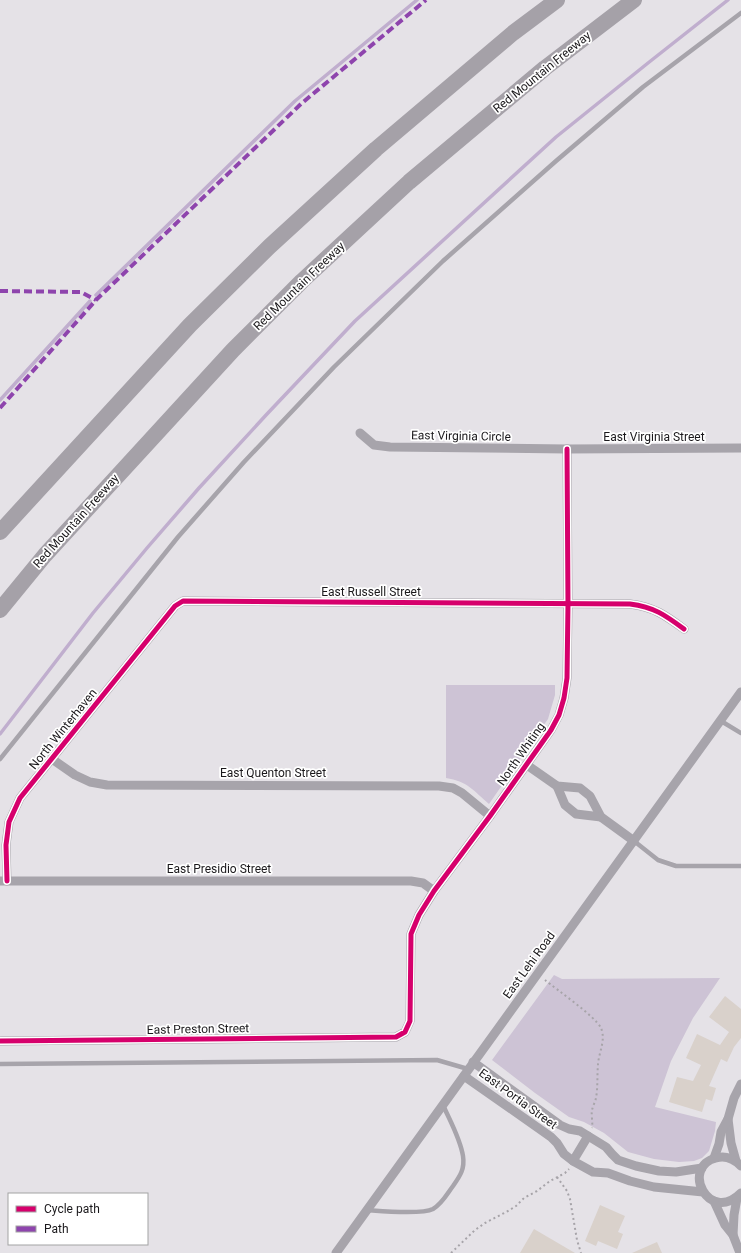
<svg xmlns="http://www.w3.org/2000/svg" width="741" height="1253" font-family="Roboto,sans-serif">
  <rect width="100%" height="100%" fill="#e5e2e7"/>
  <g fill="#cdc3d5">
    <path d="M446 685H555V695L548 719 489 804C474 791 467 781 446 778Z"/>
    <polygon points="554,975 562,979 720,978 693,1018 671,1061 655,1107 716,1122 715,1131 709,1151 702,1158 694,1161 679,1162 654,1159 628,1152 604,1133 584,1122 569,1117 535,1093 492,1060"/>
  </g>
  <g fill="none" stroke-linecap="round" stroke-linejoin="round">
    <g stroke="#c0aece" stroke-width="3.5">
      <polyline points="96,295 295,101 417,0"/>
      <polyline points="0,400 90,301"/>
      <polyline points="0,734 93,613 147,548 199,488 267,414 355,321 556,137 648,63 728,0"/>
    </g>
  </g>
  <g fill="#d9d1cb">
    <polygon points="725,996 741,1009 741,1038 734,1047 727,1062 721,1059 709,1086 716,1088 712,1101 706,1099 702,1112 669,1102 677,1077 693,1081 701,1065 686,1058 697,1034 720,1045 729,1032 709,1017"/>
    <polygon points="600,1205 625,1216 618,1232 623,1234 617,1249 598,1241 596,1246 585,1241"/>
    <polygon points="534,1229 575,1253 520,1253"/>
    <polygon points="657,1242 662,1253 632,1253"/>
  </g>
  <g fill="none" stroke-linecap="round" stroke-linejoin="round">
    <g stroke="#a7a4a9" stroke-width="2" stroke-dasharray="2 3" stroke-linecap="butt">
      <path d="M545 980C557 990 595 1016 601 1028 606 1040 599 1052 598 1064 597 1075 598 1087 596 1098 595 1102 593 1106 592 1110 591 1115 593 1122 592 1128"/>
      <polyline points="557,1177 567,1191 570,1199 577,1240 581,1253"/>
      <polyline points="451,1253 475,1230 485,1223 508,1211 516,1206 524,1198 537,1191 550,1181 565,1173 569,1169"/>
    </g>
    <g stroke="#a7a4ab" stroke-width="4.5">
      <polyline points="721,721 741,733"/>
      <polyline points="0,759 178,537 244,462 334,367 443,261 556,161 643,87 741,13"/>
      <polyline points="634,841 658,860 676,866 741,866"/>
      <polyline points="0,1064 437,1060 468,1069"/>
      <path d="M366 1210C381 1211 421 1215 433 1209 442 1204 447 1194 453 1186 460 1176 465 1169 463 1156 460 1138 450 1121 443 1105"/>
    </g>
    <g stroke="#a7a4ab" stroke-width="9">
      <polyline points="360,433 374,445 390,447 567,449 741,448"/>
      <polyline points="52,759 75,775 90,782 107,785 439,786 453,788 462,793 490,816"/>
      <polyline points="527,765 557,786 580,788 590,796 601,817 634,841"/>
      <polyline points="557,786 565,805 576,814 601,817"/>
      <polyline points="0,881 411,881 423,883 434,891"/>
      <path d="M7 881 6 845 9 822 20 798 175 606 183 601 630 604C654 607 665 615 684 629"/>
      <polyline points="0,1041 396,1037 405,1032 410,1021 411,934 419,915 434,891 490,816 551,730 559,715 564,698 567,678 568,604 567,449"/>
      <polyline points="473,1062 560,1125 569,1129 580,1131 606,1147 612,1154 618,1160 636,1166 659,1171 676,1172 702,1168"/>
      <polyline points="464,1076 551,1137 557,1143 564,1154 573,1161 593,1172 608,1173 630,1181 654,1187 703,1192"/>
      <polyline points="728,1119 731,1143 736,1161"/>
      <polyline points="714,1158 719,1144 721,1132 728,1119 734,1098 741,1084"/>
      <polyline points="573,1161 588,1136"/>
      <path d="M741 1166C734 1159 726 1155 716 1158 680 1167 709 1225 741 1193"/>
      <polyline points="714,1201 725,1225 733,1235 740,1253"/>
      <polyline points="733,1235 734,1215 737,1198"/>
      <polyline points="336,1253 741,692"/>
    </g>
    <g stroke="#a5a1a8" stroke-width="16">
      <polyline points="0,532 190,325 270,246 376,149 513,33 557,0"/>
      <polyline points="0,610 45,555 233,350 302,281 409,182 545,68 634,0"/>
    </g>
    <g stroke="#8e44ad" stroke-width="4" stroke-dasharray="8 4" stroke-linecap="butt">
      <polyline points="0,291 81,292 96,300"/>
      <polyline points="0,408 96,300 302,103 426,0"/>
    </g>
    <g stroke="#fff" stroke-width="8">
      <g id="cycleway">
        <path d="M7 881 6 845 9 822 20 798 175 606 183 601 630 604C654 607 665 615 684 629"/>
        <polyline points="0,1041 396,1037 405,1032 410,1021 411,934 419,915 434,891 490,816 551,730 559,715 564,698 567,678 568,604 567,449"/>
      </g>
    </g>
    <use href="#cycleway" stroke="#d6006c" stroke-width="5"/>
  </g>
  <g text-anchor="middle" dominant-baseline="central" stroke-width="3.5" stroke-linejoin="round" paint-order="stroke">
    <g font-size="12" fill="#1a181b" stroke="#fff">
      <text transform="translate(542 72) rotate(-39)">Red Mountain Freeway</text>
      <text transform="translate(299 286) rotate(-44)">Red Mountain Freeway</text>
      <text transform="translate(461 436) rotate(1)">East Virginia Circle</text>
      <text x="654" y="437">East Virginia Street</text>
      <text transform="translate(76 521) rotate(-48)">Red Mountain Freeway</text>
      <text x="371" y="592">East Russell Street</text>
      <text transform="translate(63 729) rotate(-51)">North Winterhaven</text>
      <text transform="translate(521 754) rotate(-55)">North Whiting</text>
      <text x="273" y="773">East Quenton Street</text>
      <text x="219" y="869">East Presidio Street</text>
      <text transform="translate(529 965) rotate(-54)">East Lehi Road</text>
      <text transform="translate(198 1029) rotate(-1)">East Preston Street</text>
      <text transform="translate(518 1099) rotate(36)">East Portia Street</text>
    </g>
  </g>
  <rect x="8" y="1193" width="140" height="52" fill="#ffffff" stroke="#a3a3a4"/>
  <rect x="16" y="1206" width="20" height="6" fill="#d6006c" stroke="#a3a3a4"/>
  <text x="44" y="1213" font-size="12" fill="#1a181b">Cycle path</text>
  <rect x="16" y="1226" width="20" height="6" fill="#8e44ad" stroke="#a3a3a4"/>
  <text x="44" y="1233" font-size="12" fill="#1a181b">Path</text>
</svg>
